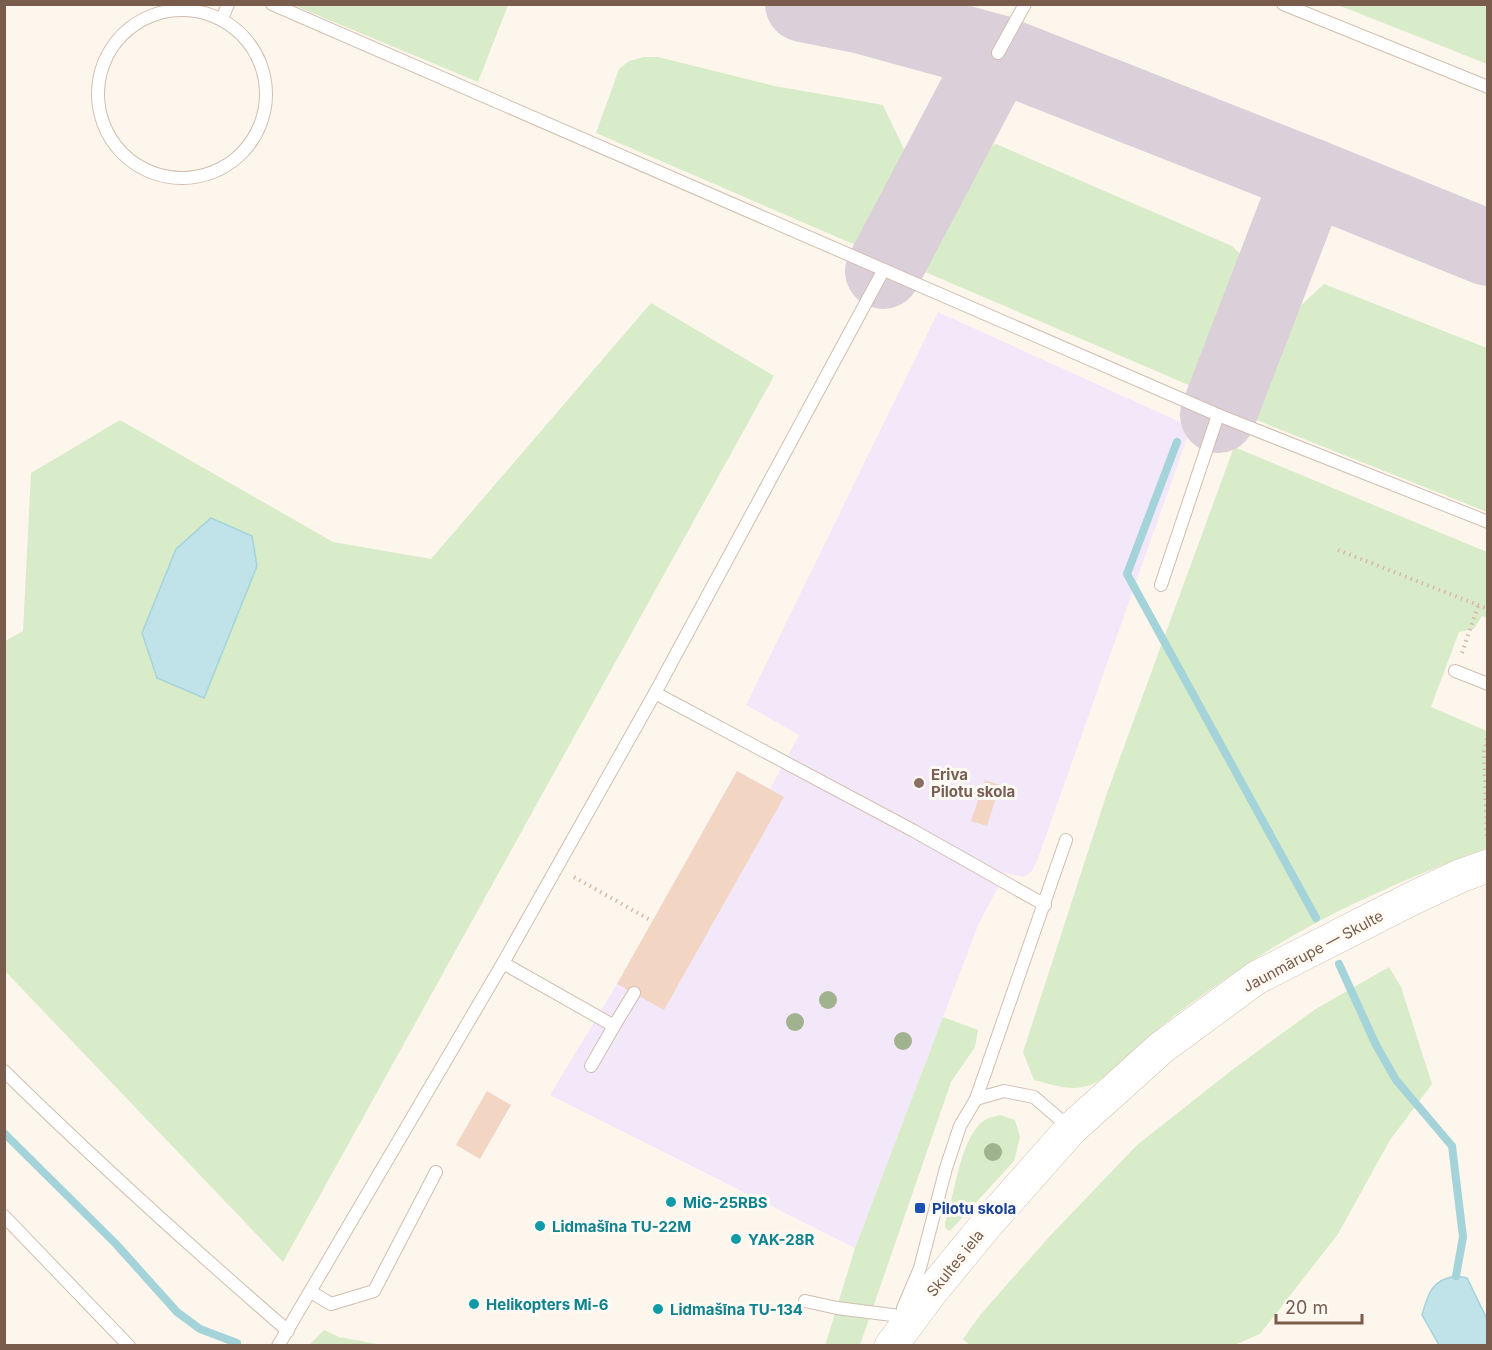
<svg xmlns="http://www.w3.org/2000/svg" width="1492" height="1350" font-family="Inter,sans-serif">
  <rect width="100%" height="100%" fill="#fdf6ec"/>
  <polygon fill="#f3e8fa" points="938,312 1191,427 1037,861 1032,871 1024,877 1006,873 979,923 855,1248 550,1095 617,984 737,771 770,789 799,735 746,705"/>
  <g fill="#d8ecc9">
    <polygon points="293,5 508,4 508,5 478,82"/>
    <polygon points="1338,5 1487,5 1487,64"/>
    <polygon points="644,57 658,57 775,86 883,105 911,164 867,250 596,133 619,69 629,61"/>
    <polygon points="996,144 1232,246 1244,258 1242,293 1205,392 904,263 959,164"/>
    <polygon points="1324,284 1487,348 1487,512 1249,417 1281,337 1298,308"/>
    <polygon points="651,303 774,376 283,1262 5,971 5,641 23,631 31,473 120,420 333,542 431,559"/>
    <path d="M1234 447 1487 552V618L1482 616 1474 629 1459 632 1431 707 1487 731V848C1408 877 1316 917 1246 965 1213 987 1178 1012 1147 1038 1133 1050 1107 1078 1091 1085 1071 1092 1053 1085 1034 1080L1023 1052 1107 793Z"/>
    <polygon points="1389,967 1401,987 1432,1084 1390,1140 1338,1234 1260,1334 1232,1346 971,1346 963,1339 981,1314 1049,1237 1137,1145 1232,1070 1314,1010"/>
    <polygon points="943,1017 978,1030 975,1047 951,1082 860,1345 825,1346 855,1248"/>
    <path d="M1000 1115 1015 1120 1020 1137 1014 1161 950 1231 945 1228V1223C955 1195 959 1142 982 1122 987 1118 994 1117 1000 1115Z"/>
    <polygon points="324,1330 339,1337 382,1345 309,1345"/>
  </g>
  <g fill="#bfe3e8" stroke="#a5d3da" stroke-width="1.5">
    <polygon points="211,518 252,536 257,566 204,698 157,678 142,633 176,549"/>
    <path d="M1456 1276 1467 1278 1487 1319V1343L1484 1345H1439L1422 1315C1428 1294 1431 1280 1456 1276Z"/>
  </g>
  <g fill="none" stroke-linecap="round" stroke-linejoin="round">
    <g stroke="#a5d3da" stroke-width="8">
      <polyline points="1177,442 1127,574 1316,918"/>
      <polyline points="1339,964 1376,1045 1396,1080 1452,1146 1463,1237 1456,1276"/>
      <polyline points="4,1133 116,1244 177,1312 200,1329 237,1343"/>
    </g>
    <g stroke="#dbcfda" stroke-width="76">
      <polyline points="803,4 863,16 998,53 1310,176 1488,248"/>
      <polyline points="883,271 998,53"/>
      <polyline points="1218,415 1310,176"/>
    </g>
  </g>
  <g fill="#f3d5c3">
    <polygon points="737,771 784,797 664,1010 617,984"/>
    <polygon points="985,780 1000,785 987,826 971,821"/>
    <polygon points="487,1091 511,1105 480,1159 456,1145"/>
  </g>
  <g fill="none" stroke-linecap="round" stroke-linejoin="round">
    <g stroke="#d1beb0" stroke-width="14">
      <g id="service">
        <polyline points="272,4 1218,415 1488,522"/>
        <polyline points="1283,4 1488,87"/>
        <circle cx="182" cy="94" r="84"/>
        <polyline points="222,19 228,4"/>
        <polyline points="998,53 1025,4"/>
        <polyline points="1161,585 1218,415"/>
        <polyline points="1455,671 1488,684"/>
        <polyline points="655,693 914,831 1045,905"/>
        <polyline points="503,963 614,1026 634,993"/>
        <polyline points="591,1066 614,1026"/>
        <path d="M4 1071C96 1161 191 1247 288 1331"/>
        <polyline points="976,1099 1004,1091 1034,1097 1070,1128"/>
        <polyline points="4,1216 129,1346"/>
        <polyline points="311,1292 331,1304 374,1291 436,1172"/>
        <polyline points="805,1301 837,1308 900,1316"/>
        <polyline points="903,1308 920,1268 946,1168 960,1126 976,1099 1066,840"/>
        <polyline points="278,1346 503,963 655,693 883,271"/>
      </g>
    </g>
    <g stroke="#d6c0b0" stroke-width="34">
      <polyline id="secondary" points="891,1346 931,1292 986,1225 1071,1129 1161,1048 1256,978 1409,900 1460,876 1488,866"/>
    </g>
    <g stroke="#d9b8a5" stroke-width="4" stroke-dasharray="1.5 4.5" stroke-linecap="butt">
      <polyline points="1338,550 1488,609"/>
      <polyline points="1462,653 1478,606"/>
      <polyline points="1487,836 1484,752 1488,735"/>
      <polyline points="574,877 652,921"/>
    </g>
    <use href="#service" stroke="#fff" stroke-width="12"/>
    <use href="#secondary" stroke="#fff" stroke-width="33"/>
  </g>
  <g fill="#a0b28e">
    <circle cx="828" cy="1000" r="9"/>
    <circle cx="795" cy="1022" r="9"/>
    <circle cx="903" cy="1041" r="9"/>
    <circle cx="993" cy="1152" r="9"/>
  </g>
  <circle fill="#8d6e63" stroke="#fffaf3" stroke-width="2" cx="919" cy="783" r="6"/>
  <g fill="#0f9aa8" stroke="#fffaf3" stroke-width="2">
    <circle cx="671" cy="1202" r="6"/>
    <circle cx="540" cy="1226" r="6"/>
    <circle cx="736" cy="1239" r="6"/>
    <circle cx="474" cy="1304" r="6"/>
    <circle cx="658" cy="1309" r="6"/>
  </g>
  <rect fill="#1a4fb4" stroke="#fffaf3" stroke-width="2" x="914" y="1202" width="12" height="12" rx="3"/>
  <g text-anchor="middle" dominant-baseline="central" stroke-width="6" stroke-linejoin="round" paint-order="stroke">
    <g font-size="15" font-weight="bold" fill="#785e54" stroke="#fffaf3" text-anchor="start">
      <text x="931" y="774">Eriva<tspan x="931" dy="17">Pilotu skola</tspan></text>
    </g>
    <g font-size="15" fill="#7a5c4d" stroke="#fffaf3">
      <text transform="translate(1313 951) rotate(-28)">Jaunmārupe — Skulte</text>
      <text transform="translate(955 1263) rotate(-51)">Skultes iela</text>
    </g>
    <g font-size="15" font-weight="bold" fill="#0d838f" stroke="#fffaf3" text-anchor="start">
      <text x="683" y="1202">MiG-25RBS</text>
      <text x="552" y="1226">Lidmašīna TU-22M</text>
      <text x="748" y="1239">YAK-28R</text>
      <text x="486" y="1304">Helikopters Mi-6</text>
      <text x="670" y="1309">Lidmašīna TU-134</text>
    </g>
    <g font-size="15" font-weight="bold" fill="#164399" stroke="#fffaf3" text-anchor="start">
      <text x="932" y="1208">Pilotu skola</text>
    </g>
  </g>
  <rect width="1492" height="1350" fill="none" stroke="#7a5c4d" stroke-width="12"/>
  <path d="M1276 1314v9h86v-9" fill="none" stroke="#7a5c4d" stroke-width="3"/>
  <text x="1285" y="1314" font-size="18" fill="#7a5c4d" stroke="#fffaf3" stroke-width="4.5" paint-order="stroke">20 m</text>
</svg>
